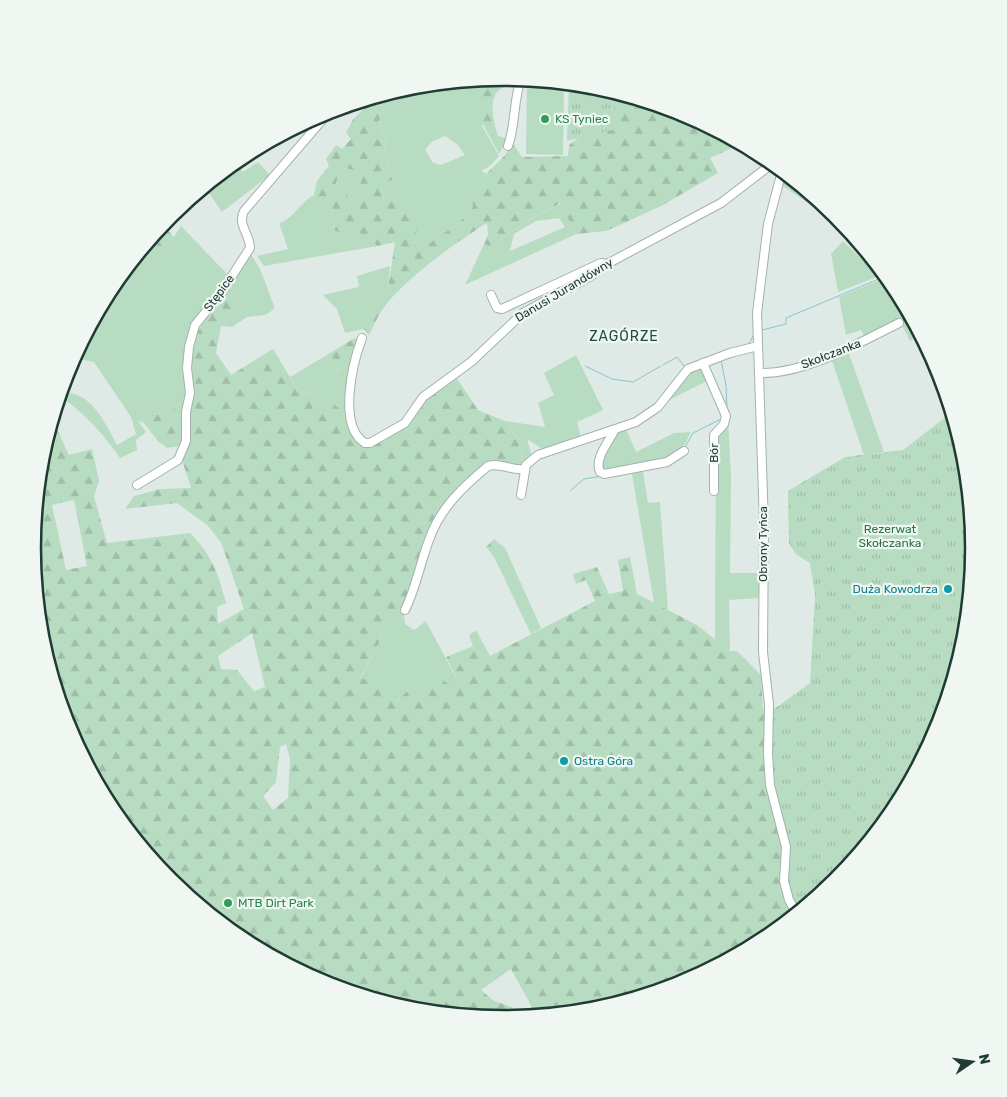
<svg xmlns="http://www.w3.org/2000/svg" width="1007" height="1097" font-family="Rubik,sans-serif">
  <defs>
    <pattern id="forest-firs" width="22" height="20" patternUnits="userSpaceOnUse" patternTransform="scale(1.25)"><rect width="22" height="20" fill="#b8dcc2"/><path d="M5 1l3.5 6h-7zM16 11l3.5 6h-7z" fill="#9ebea7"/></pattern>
    <pattern id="park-tufts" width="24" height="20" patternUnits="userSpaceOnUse" patternTransform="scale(1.25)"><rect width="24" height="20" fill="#b8dcc2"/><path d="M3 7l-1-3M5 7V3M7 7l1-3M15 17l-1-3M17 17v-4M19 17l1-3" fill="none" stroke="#9ebea7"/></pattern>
  </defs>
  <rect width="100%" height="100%" fill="#dfeae6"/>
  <g fill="#b8dcc2" fill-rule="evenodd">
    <path d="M504 78 516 79V83L500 89 493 84 482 126 499 156 490 166 481 171 486 173 479 186 469 194 474 206 459 223 421 250 384 200 381 184 392 180 388 160 384 151 386 139 379 120 384 107 374 98 412 86ZM445 136 457 144 465 155 441 165 433 163 425 149 433 141Z"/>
    <polygon points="527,80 564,84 563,155 526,154"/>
    <polygon points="258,162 270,175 222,212 205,187 238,167 243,172"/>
    <polygon points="346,168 356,171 361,177 359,197 351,200 345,192 335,188 340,171"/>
    <path d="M783 176C808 192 830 208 848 230L780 184Z"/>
    <path d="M314 195 331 207 335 231 355 236H368L377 246 264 266 257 256 288 249 279 223C293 220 300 202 314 195Z"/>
    <path d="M562 203 576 234 465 285 484 244 490 246 534 217ZM559 218 565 227 510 251 514 234 536 221Z"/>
    <path d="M181 226 229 276C221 287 200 309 197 320 189 355 203 417 150 415L143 422 138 421 146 432 136 440 137 450 120 458C103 433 85 414 60 396L61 394C89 387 106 424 117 445L136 434 131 417 94 362 80 359 70 364 112 287 151 240 160 248 174 237Z"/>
    <polygon points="843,241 879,276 838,292 831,254"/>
    <polygon points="251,254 261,271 274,306 273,310 265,315 247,317 232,327 221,326 247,303 231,295 213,310 212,305 247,255"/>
    <polygon points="390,266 388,288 376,304 364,329 345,333 337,309 323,295 359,287 357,276"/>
    <polygon points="887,277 893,290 894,300 899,294 921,335 910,341 900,321 865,338 861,330 846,335 839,297"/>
    <polygon points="848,351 884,452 864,455 831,358"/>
    <polygon points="576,355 603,410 577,422 581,438 544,450 527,439 532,456 523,464 518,439 505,421 545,427 538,403 554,395 544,373"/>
    <path d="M325 356 334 372 350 363 344 400 348 401 350 419C332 403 324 395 299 392L290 377Z"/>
    <path d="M702 366 709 380 667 401C677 386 684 373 702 366Z"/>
    <polygon points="728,418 731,477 730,573 761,573 760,598 729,600 730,651 715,639 716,436"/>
    <polygon points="626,429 636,452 674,433 691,432 683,447 669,459 602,471 600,460 615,434"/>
    <polygon points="643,471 648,503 660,502 668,610 654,603 632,474"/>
    <polygon points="505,548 541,628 531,634 494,557"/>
    <polygon points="403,607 405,624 414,630 426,621 457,680 448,684 407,691 396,702 360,679 379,643 388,615"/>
    <polygon points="476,630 490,656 484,659 473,646 469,635"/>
  </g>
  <g fill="url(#forest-firs)" fill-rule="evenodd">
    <path d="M493 84 500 89C487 100 494 122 498 136L508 139 499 154 478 115 484 91Z"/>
    <path d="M600 88 684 113 750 149 749 150 739 145 710 158 718 173 663 205 620 225 606 231 576 234 561 203 534 217 490 246 484 244 488 234 487 223C455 243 403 280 382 310 377 318 373 327 369 335L364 329 376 304 388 288 395 242 377 246 368 236H355L335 231 331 207 320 206V201L314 195 317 181 329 166 326 159 336 145 342 149 351 139 346 133 353 119 374 99 384 107 379 121 386 139 384 151 388 160 392 180 381 184 384 200 407 202 418 225 414 241 421 249 459 223 473 206 469 194C476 188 480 179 487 173 497 163 505 158 511 145H514L522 157 568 156 569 145 590 130ZM346 168 356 171 361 177 359 197 351 200 345 192 335 187 340 171Z"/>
    <polygon points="163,225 174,237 160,248 151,240"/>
    <path d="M231 295 247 303 221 326 216 353 231 375 273 349 299 392C334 397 346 410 359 442L371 447 407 426 423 397 456 377 478 410 505 421 518 439 523 464 517 466 495 461 487 462 466 481 437 514 403 607 388 615 379 643 360 678 389 686 388 696 396 702 407 691 440 677 448 684 457 679 446 657 473 646 484 659 595 601 586 580 576 584 573 574 597 567 609 594 623 591 618 560 630 557 637 594 697 625 730 651H737L761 675 763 710 769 713 810 683 815 595 810 563 796 554 789 543 788 491 845 457 903 450 952 412 966 457 974 549 965 641 939 729 895 810 836 882 765 940 683 984 595 1011 503 1019 411 1010 323 984 242 940 170 881 112 810 68 728 41 640 33 548 42 456 53 420 69 455 92 449 99 481 94 496 107 543 190 533C212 555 218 573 226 603L217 607 218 624 244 609 221 542 207 525 177 503 125 509 134 496 160 489 191 488 182 460 180 446 167 448 159 442 143 422 150 415C172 416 180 404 193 388 186 341 196 325 231 295ZM74 500 87 566 66 570 52 505ZM252 633 265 687 254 691 237 670 221 669 218 656ZM286 744 290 759 288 798 273 810 263 796 276 782 280 747ZM511 969 532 1007 518 1015 512 1007 494 1001 481 990Z"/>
    <polygon points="355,338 358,341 350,363 333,372 325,356"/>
    <polygon points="494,539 505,548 494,557 486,547"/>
  </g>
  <g fill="url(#park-tufts)">
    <polygon points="569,84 596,87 612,91 617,129 567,141"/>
    <polygon points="952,413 966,457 974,549 965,641 939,729 895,810 836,882 798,913 788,887 788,847 773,790 769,758 772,713 811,683 816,595 810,563 796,554 790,543 788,492 846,458 903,451"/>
  </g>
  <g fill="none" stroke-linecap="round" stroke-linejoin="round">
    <g stroke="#87c4d0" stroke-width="1">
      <polyline points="762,330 786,324 786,318 886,276"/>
      <polyline points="736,347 749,344 755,332"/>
      <polyline points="707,358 733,348"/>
      <polyline points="721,360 726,385 727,408"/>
      <polyline points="663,365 677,357 685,367"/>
      <polyline points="585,366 612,379 633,382 661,366"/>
      <polyline points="685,447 693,433 721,419"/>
      <polyline points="570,491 584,479 602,476"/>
    </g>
    <g stroke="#a2b2ad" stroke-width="10">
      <g id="minor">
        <path d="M508 146C516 124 513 101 521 79"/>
        <polyline points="782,171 768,224 757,313 764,525 763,652 769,704 768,754 770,785 786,847 784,881 789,900 797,914"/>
        <polyline points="491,295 497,308 502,309 601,263 607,264"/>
        <path d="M362 338C353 362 337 426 365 443H370L405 423 423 397 471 362 523 313 591 276 607 264 721 203 773 163"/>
        <polyline points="703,363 726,416 724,424 714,435 714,491"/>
        <path d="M760 373C805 374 859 343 899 323"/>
        <path d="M614 431C608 443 594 459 600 472L604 474 667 462 684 451"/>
        <path d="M137 485 178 460 186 441V412L190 393 187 368 189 347 195 325 221 293 250 248C250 234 237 225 244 211L330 111"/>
        <polyline points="521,495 526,465 538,455 636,422 658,407 688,369 730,353 758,346"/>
        <path d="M405 610C416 588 420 564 429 540 440 508 463 487 488 466 501 462 511 471 524 469"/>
      </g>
    </g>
    <use href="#minor" stroke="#fff" stroke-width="8"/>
  </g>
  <g fill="#2e9e5b" stroke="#f0f7f3" stroke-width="2">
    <circle cx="545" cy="119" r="5"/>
    <circle cx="228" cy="903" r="5"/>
  </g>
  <g fill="#0f9aa8" stroke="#f0f7f3" stroke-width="2">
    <circle cx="948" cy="589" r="5"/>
    <circle cx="564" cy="761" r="5"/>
  </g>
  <g text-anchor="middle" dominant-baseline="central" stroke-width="4.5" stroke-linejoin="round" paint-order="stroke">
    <g font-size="12" fill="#27864d" stroke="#f0f7f3" text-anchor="start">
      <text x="555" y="119">KS Tyniec</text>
      <text x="238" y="903">MTB Dirt Park</text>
    </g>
    <g font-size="12" fill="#203a34" stroke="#f0f7f3">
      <text transform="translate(564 290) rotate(-31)">Danusi Jurandówny</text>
      <text transform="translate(219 293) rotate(-54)">Stępice</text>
      <text transform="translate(831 354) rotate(-21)">Skołczanka</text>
      <text transform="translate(714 453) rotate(-90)">Bór</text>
      <text transform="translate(763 544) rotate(-90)">Obrony Tyńca</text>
    </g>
    <g font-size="12" fill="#2b7147" stroke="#f0f7f3">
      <text x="890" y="529">Rezerwat<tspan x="890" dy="14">Skołczanka</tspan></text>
    </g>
    <g font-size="12" fill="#0d838f" stroke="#f0f7f3" text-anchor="end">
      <text x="938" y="589">Duża Kowodrza</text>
      <text x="574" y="761" text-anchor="start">Ostra Góra</text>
    </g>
    <g font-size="14" letter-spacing="1" fill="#1d4c41" stroke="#f0f7f3">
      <text x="624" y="336">ZAGÓRZE</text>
    </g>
  </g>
  <path d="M0 0H1007V1097H0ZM41 548a462 462 0 1 1 924 0a462 462 0 1 1-924 0Z" fill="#f0f7f3" fill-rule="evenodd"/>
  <path fill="none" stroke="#203a34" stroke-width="2.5" d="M41 548a462 462 0 1 1 924 0a462 462 0 1 1-924 0Z"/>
  <g transform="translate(972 1062) rotate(77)" stroke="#f0f7f3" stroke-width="4" paint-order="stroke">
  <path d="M0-4L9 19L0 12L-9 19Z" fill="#203a34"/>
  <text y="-8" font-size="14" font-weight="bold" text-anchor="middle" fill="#203a34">N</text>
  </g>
</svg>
